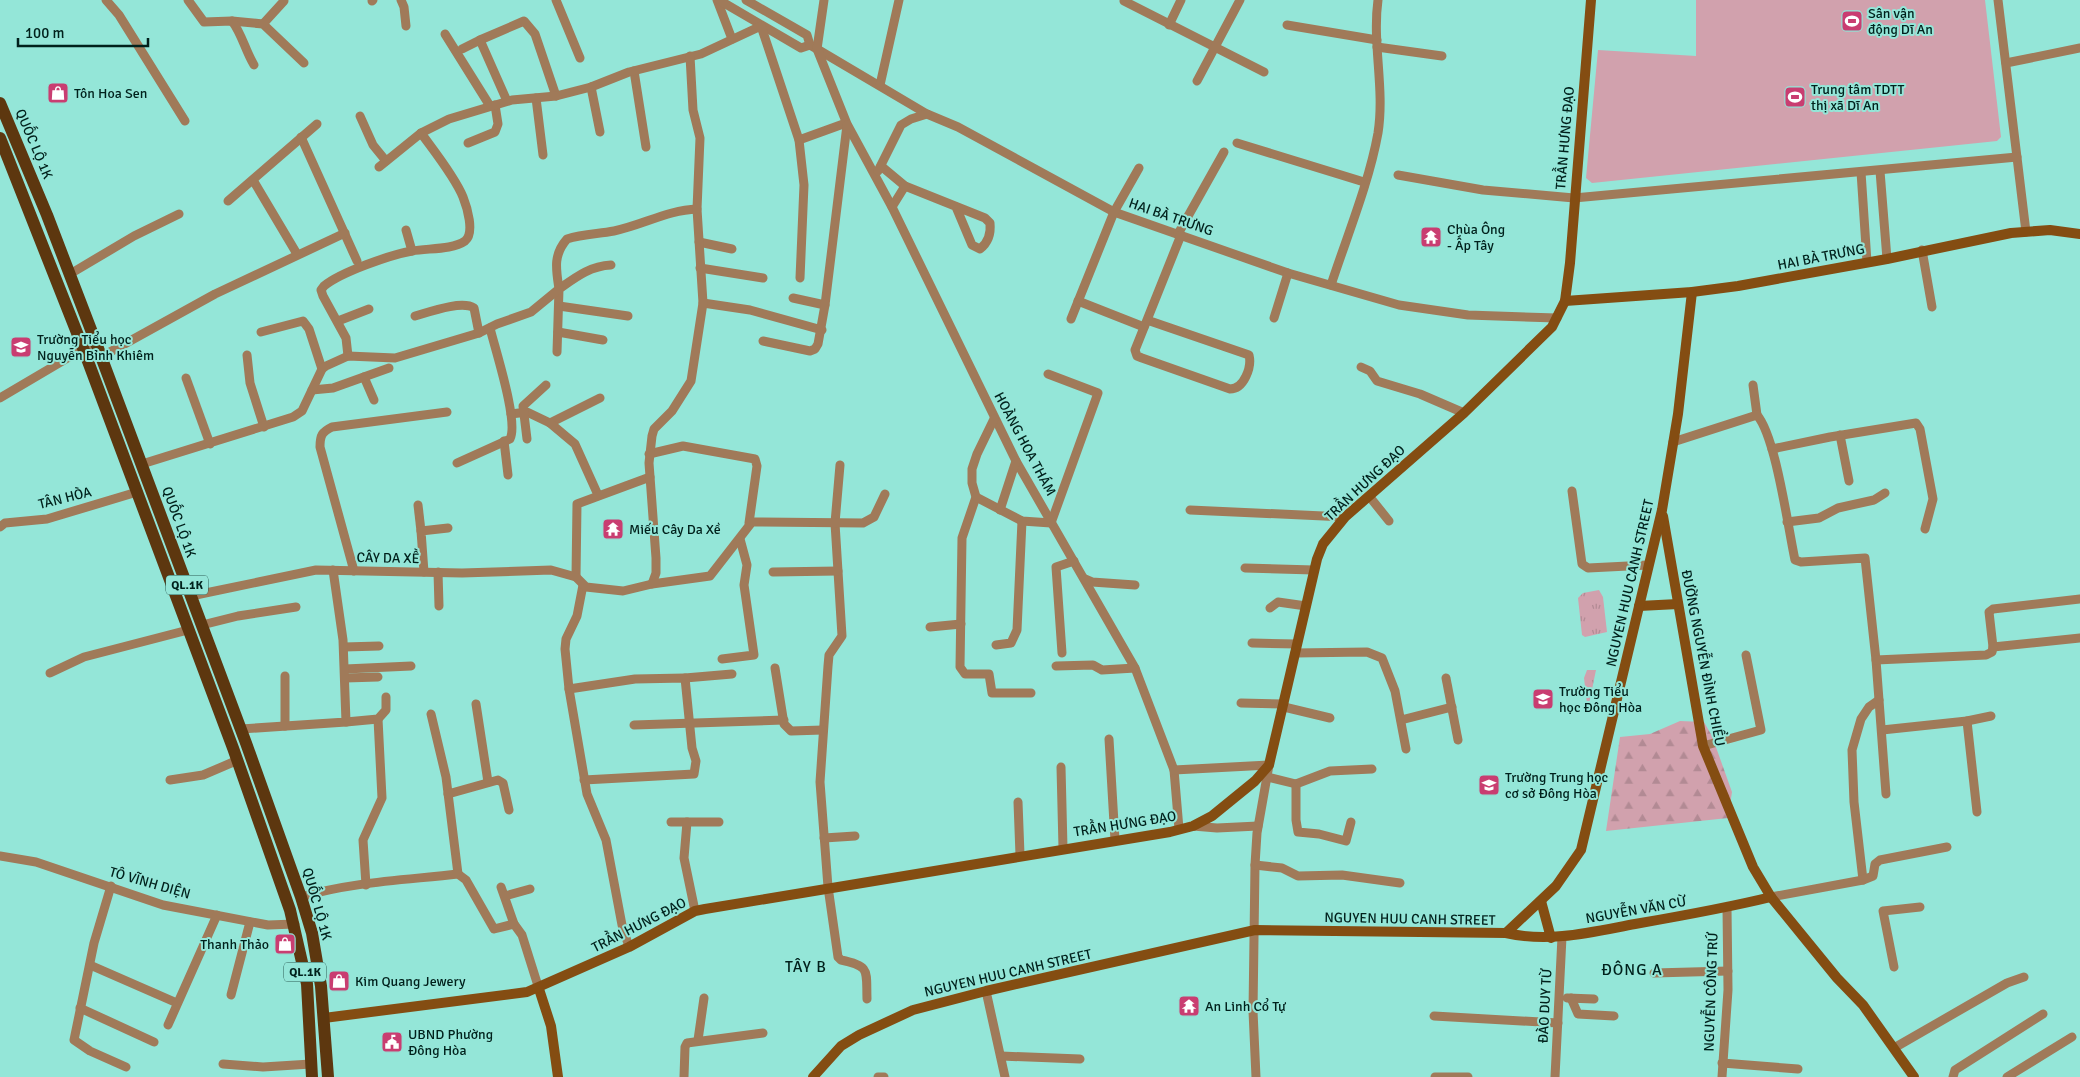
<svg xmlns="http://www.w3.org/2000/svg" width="2080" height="1077" font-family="Signika,sans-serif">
  <defs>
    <pattern id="grass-tufts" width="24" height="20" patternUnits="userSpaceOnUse" patternTransform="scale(1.25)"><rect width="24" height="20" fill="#d1a1ad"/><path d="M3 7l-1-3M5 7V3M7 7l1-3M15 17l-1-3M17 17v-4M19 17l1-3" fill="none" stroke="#b28a94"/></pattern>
    <pattern id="forest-firs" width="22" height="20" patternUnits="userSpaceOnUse" patternTransform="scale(1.25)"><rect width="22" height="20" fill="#d1a1ad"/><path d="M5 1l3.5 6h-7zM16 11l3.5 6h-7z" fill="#b28a94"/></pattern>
  </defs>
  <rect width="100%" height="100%" fill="#94e6d8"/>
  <g fill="url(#grass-tufts)">
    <polygon points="1599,590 1603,597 1607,632 1585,637 1582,635 1578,598 1583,593"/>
    <polygon points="1587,670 1596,670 1589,704 1587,704 1584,678"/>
  </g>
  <polygon fill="url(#forest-firs)" points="1680,721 1704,722 1712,736 1732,792 1728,818 1606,831 1620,737 1650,734"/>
  <polygon fill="#d1a1ad" points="1696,0 1985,0 2001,137 1997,141 1592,183 1586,178 1598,50 1696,56"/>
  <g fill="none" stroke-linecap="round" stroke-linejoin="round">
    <g stroke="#a07a59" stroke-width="9">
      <polyline points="106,0 119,15 185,121"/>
      <polyline points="188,0 204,22 232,21 263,24 304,63"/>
      <polyline points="401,0 404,7 406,26"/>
      <polyline points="556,0 580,58"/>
      <polyline points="717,0 732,39"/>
      <polyline points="719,0 801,48 810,45 817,49 927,114 958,127 1114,212 1288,273 1399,305 1468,315 1557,318"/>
      <polyline points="746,0 807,35 810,45"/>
      <polyline points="824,0 817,49 847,124 892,207 1016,461 1135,668 1174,770 1179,829"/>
      <polyline points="1998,0 2026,232"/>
      <polyline points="372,1 373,0"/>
      <polyline points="1124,1 1264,72"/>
      <path d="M232 21C242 34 245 50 254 65"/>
      <polyline points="263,24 284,1"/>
      <polyline points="1169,25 1181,0"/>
      <polyline points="1287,25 1377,40"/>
      <polyline points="445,34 490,106"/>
      <polyline points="480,40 524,21 535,34 556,96"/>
      <polyline points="1377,47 1442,56"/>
      <polyline points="462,49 480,40 507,101"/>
      <polyline points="2006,63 2080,48"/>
      <polyline points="634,71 646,147"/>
      <polyline points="1197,81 1240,0"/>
      <polyline points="880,85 899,0"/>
      <polyline points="591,87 600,132"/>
      <polyline points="536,98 543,155"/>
      <polyline points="360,116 373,145 386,161"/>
      <polyline points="301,137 357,261"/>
      <polyline points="799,140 846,123"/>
      <polyline points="468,143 495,132 498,124 495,105"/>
      <polyline points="1237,143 1364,182"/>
      <path d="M881 166 905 186 985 218 990 223C991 233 989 242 980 249L972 245 956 207"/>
      <polyline points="379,167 421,133 449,119 512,100 556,96 591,87 629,72 701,54 761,26 799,140 804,185 800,278"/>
      <polyline points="878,171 901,125 911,119 927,114"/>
      <polyline points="1880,171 1887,259"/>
      <polyline points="1861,172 1867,262"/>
      <polyline points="1398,175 1483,190 1574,198 2017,157"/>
      <polyline points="253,180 297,254"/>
      <polyline points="228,201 317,124"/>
      <polyline points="892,207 905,186"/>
      <polyline points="406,230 412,251"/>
      <polyline points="1178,234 1224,152"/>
      <polyline points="699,242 732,249"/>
      <polyline points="1922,250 1932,307"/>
      <polyline points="700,268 763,278"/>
      <polyline points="70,274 134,236 179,214"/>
      <path d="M1331 285C1347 236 1369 183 1378 133 1385 88 1372 44 1378 0"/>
      <polyline points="793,298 825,305"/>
      <polyline points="1078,301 1144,327"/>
      <polyline points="703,303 750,310 822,330"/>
      <polyline points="559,306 628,316"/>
      <path d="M415 316C429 312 462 300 474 308L479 333"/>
      <polyline points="1274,318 1288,273"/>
      <polyline points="1071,319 1114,212 1139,168"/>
      <path d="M1147 320 1249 355C1252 367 1244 389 1230 389L1142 358 1137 356 1135 350 1181 235"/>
      <polyline points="338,321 369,309"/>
      <polyline points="261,332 303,321 309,329 322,369"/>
      <polyline points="558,332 603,340"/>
      <polyline points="763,341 810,351 815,349 818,344 825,305 847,125"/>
      <path d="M557 352 559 289C576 277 590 266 611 265"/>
      <polyline points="247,355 250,383 264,427"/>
      <path d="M348 356 346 338 323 296 321 290 324 286C341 272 390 255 412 251 428 248 452 250 465 241 475 233 467 207 463 197 455 177 434 151 421 133"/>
      <polyline points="101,357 215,294 345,233"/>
      <polyline points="1361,367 1370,371 1377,381 1420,394 1464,413"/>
      <polyline points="364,377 374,400"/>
      <polyline points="186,378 210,444"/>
      <polyline points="1753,385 1757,415"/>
      <polyline points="312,390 333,388 389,368"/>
      <polyline points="0,398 88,346"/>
      <polyline points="511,414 527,412 550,423 600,398"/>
      <polyline points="994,419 977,454 972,469 972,483 976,497 962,538 960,667 965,674 989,674 992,693 1031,693"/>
      <polyline points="550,423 575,444 598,495"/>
      <polyline points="1840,435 1849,481"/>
      <polyline points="527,439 523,406 546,385"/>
      <polyline points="504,441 508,475"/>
      <path d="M1673 442 1757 415C1776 437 1788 528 1795 560L1801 562 1865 558 1876 660 1886 794"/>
      <polyline points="1772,449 1830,437 1916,423 1920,429 1933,499 1925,529"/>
      <polyline points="649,454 683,446 755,459 757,466 749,523"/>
      <path d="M457 463 510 439C519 422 495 349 490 328"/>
      <path d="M142 464 293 417 302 411 322 369 326 366 348 356 395 358 479 333 497 324 531 312 559 289C556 269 553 255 567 239 583 234 598 234 614 231 643 225 668 210 697 209"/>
      <path d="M840 465 835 523 842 636 829 655 828 666 820 782 828 887 838 957 841 960C871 966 866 971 867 999"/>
      <polyline points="1572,491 1582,564 1588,568 1648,565"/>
      <polyline points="1369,496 1389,521"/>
      <polyline points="976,497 1022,521 1051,523 1098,393 1048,374"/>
      <polyline points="418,505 421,531"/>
      <polyline points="1000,510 1016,461"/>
      <polyline points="1190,510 1345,517"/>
      <polyline points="1787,522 1819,518 1838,508 1874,500 1885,493"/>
      <polyline points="0,527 5,523 47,519 137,492"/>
      <polyline points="1245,568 1314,570"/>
      <path d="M354 571 320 447C320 435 322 432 332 427L447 412"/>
      <polyline points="424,572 421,531 448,528"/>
      <polyline points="438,572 439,606"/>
      <polyline points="773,572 838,571"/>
      <polyline points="576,577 577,504 650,477"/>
      <polyline points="1085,579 1092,582 1135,585"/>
      <polyline points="652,584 656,573 656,558 649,463 652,436 654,429 672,411 691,381 703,303 697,209 700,138 693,110 690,56"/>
      <polyline points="583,585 577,616 566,639 565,649 569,689 587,794 606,840 622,925 629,947"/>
      <polyline points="191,596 316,570 462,573 551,570 576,577 586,587 623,591 652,584 710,576 752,522 863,523 874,517 885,494"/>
      <polyline points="2080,599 1993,609 1989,612 1993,647 2080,638"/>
      <polyline points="1270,608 1278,602 1306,606"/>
      <polyline points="202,625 238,616 296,607"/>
      <polyline points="930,627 961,624"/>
      <polyline points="1252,643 1297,644"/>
      <polyline points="996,645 1011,643 1017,630 1022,521"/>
      <polyline points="344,647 379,646"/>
      <polyline points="1062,653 1056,567 1074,561"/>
      <polyline points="1295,653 1367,652 1382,658 1395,691 1406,749"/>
      <polyline points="722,659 754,655 744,585 747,565 740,539"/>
      <polyline points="1876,660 1986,655 1992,652 1993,647"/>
      <polyline points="1056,666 1093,665 1102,670 1135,668"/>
      <polyline points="775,668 784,724 791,731 823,730"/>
      <polyline points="345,669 411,666"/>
      <polyline points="50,673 84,657 188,630"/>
      <polyline points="345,678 378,677"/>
      <polyline points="685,678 732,674"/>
      <polyline points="1446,678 1458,740"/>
      <polyline points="569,689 635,679 685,678 692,748 696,761 694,774 584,780"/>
      <polyline points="1241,703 1284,704"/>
      <polyline points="476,704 488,782"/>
      <polyline points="1284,707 1330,718"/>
      <polyline points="431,714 446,777 458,874"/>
      <polyline points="1401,720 1452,707"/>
      <polyline points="1967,721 1991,716"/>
      <polyline points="346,722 378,719 386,710 386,697"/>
      <polyline points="634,725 784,720"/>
      <polyline points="285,726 285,676"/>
      <polyline points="241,729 346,722 343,640 333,570"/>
      <polyline points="1882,730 1967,721 1977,812"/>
      <polyline points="1109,739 1115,840"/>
      <polyline points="1703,746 1761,730 1746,655"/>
      <polyline points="1061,767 1063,848"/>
      <polyline points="1174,770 1269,765 1257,833 1255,865 1253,1011 1256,1077"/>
      <polyline points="1267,777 1296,784 1330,771 1372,769"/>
      <polyline points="170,780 203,775 238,760"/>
      <polyline points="1296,784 1296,820 1298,832 1319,834 1346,841 1351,822"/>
      <polyline points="448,794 498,780 503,783 509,810"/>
      <polyline points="1018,802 1020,855"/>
      <polyline points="671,822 687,822"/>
      <polyline points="1193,826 1217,828 1258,826"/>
      <polyline points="824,838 855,836"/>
      <polyline points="0,856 36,862 163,905 268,925 295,924"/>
      <polyline points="1255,865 1282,868 1298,876 1342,875 1400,883"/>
      <polyline points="1863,880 1854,802 1852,750 1861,719 1869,707 1879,700"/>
      <polyline points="366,885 363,840 382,798 378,719"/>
      <polyline points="111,886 94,943 74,1040 90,1051 126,1067"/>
      <polyline points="501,887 514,924"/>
      <polyline points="505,896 530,889"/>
      <path d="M301 897C351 882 406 880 458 874L466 880 494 929 514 924 522 935 539 989"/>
      <polyline points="1771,897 1863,880 1873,876 1875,864 1880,860 1947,847"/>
      <polyline points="695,911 684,858 687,822 719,822"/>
      <polyline points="90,965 177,1003"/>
      <polyline points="1894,967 1883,911 1920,907"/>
      <polyline points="1654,973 1728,971"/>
      <polyline points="986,991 1005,1077"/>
      <polyline points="231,995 250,922"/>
      <polyline points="1567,998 1594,999"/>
      <polyline points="1571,998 1578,1014 1614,1016"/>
      <polyline points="80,1008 154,1042"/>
      <polyline points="1434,1016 1558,1023"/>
      <polyline points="168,1025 217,915"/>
      <polyline points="698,1040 704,998"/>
      <polyline points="1894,1048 2007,983 2024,977"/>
      <polyline points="1001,1056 1080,1059"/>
      <polyline points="1722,1063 1798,1069"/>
      <polyline points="223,1064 263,1067 311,1064"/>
      <polyline points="684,1077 685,1047 687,1043 763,1033"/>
      <polyline points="878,1077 884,1077"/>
      <polyline points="1435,1077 1468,1077"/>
      <polyline points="1555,1077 1562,937"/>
      <polyline points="1722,1077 1728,990 1727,908"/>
      <polyline points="1953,1077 1955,1070 2043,1014"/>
      <polyline points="2007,1077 2072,1037"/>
    </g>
    <g stroke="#844d12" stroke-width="10">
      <polyline points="1565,301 1692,292 1738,286 1887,259 2011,233 2050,230 2080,234"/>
      <polyline points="1663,516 1703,746 1753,867 1771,897 1837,978 1863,1005 1914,1077"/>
      <polyline points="1639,606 1678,604"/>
      <polyline points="1541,901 1551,938"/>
      <path d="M1506 933C1550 943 1592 932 1635 924 1681 916 1726 908 1771 897"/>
      <polyline points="539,989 551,1026 558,1077"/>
      <polyline points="324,1018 527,992 629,947 695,911 705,909 1170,832 1193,826 1212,816 1255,781 1269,765 1317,559 1323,544 1345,517 1464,413 1552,327 1565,301 1570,263 1591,0"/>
      <polyline points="813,1077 841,1046 859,1035 913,1010 986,991 1255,930 1506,933 1556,886 1581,850 1662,510 1678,414 1692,292"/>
    </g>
    <g stroke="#5d370f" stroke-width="12">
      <polyline points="0,103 47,215 93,335 246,743 301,897 312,933 321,986 328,1077"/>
      <polyline points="0,138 83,348 233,748 290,910 307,984 312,1077"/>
    </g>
  </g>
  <defs>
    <g id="stadium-square" transform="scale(1.125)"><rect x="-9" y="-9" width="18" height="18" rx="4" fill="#c93d71" stroke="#94e6d8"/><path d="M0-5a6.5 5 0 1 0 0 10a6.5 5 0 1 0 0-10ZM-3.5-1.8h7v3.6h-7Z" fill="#fff"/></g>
    <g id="shop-square" transform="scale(1.125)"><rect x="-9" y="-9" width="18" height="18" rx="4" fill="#c93d71" stroke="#94e6d8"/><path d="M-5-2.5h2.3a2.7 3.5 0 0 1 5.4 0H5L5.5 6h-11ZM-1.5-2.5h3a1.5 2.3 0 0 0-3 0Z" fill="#fff"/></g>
    <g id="temple-square" transform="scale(1.125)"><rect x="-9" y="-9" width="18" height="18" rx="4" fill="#c93d71" stroke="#94e6d8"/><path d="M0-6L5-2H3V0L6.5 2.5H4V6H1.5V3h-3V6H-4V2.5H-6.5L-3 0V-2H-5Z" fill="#fff"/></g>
    <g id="school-square" transform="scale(1.125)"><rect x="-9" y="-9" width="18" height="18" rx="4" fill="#c93d71" stroke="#94e6d8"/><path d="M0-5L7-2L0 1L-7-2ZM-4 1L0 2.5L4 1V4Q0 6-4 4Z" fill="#fff"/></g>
    <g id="civic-square" transform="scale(1.125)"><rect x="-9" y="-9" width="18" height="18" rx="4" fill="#c93d71" stroke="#94e6d8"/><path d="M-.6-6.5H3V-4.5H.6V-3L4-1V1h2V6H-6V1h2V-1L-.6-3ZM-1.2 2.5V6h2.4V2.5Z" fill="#fff"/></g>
  </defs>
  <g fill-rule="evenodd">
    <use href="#stadium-square" x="1852" y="21"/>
    <use href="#shop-square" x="58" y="93"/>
    <use href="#stadium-square" x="1795" y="97"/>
    <use href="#temple-square" x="1431" y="237"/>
    <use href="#school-square" x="21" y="347"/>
    <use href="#temple-square" x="613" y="529"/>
    <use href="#school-square" x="1543" y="699"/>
    <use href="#school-square" x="1489" y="785"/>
    <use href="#shop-square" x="285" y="944"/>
    <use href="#shop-square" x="339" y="981"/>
    <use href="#temple-square" x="1189" y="1006"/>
    <use href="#civic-square" x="392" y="1042"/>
  </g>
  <g text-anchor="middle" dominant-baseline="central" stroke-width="4" stroke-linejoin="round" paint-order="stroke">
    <g fill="#94e6d8" stroke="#2c5c54" stroke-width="1">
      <rect x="166" y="575.5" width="42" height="19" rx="4"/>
      <rect x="284" y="962.5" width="42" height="19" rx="4"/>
    </g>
    <g font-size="12" font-weight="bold" fill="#00211c">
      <text x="187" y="585">QL.1K</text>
      <text x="305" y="972">QL.1K</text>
    </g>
    <g font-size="14" fill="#00211c" stroke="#94e6d8" text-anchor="start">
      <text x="1868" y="13">Sân vận<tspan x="1868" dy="16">động Dĩ An</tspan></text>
      <text x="1811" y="89">Trung tâm TDTT<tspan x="1811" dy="16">thị xã Dĩ An</tspan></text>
      <text x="74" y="93">Tôn Hoa Sen</text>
      <text x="1447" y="229">Chùa Ông<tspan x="1447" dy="16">- Ấp Tây</tspan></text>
      <text x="37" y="339">Trường Tiểu học<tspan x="37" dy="16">Nguyễn Bỉnh Khiêm</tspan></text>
      <text x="629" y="529">Miếu Cây Da Xề</text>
      <text x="1559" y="691">Trường Tiểu<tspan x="1559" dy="16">học Đông Hòa</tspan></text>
      <text x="1505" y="777">Trường Trung học<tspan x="1505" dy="16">cơ sở Đông Hòa</tspan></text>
      <text x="269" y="944" text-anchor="end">Thanh Thảo</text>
      <text x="355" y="981">Kim Quang Jewery</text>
      <text x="1205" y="1006">An Linh Cổ Tự</text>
      <text x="408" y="1034">UBND Phường<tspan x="408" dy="16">Đông Hòa</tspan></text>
    </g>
    <g font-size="14" fill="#00211c" stroke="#94e6d8">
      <text transform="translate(1565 138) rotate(-85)">TRẦN HƯNG ĐẠO</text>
      <text transform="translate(34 144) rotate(67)">QUỐC LỘ 1K</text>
      <text transform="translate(1171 217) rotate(19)">HAI BÀ TRƯNG</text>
      <text transform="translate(1821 257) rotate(-11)">HAI BÀ TRƯNG</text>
      <text transform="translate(1025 444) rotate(62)">HOÀNG HOA THÁM</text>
      <text transform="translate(1365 483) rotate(-43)">TRẦN HƯNG ĐẠO</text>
      <text transform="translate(65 498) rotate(-14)">TÂN HÒA</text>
      <text transform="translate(179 522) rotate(70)">QUỐC LỘ 1K</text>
      <text transform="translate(388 558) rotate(1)">CÂY DA XỀ</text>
      <text transform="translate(1630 583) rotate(-77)">NGUYEN HUU CANH STREET</text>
      <text transform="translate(1703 658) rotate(79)">ĐƯỜNG NGUYỄN ĐÌNH CHIỂU</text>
      <text transform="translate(1125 824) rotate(-9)">TRẦN HƯNG ĐẠO</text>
      <text transform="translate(150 883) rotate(16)">TÔ VĨNH DIỆN</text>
      <text transform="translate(317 904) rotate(74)">QUỐC LỘ 1K</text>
      <text transform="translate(1636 910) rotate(-10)">NGUYỄN VĂN CỪ</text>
      <text transform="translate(1410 919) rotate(1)">NGUYEN HUU CANH STREET</text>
      <text transform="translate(639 925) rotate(-27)">TRẦN HƯNG ĐẠO</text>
      <text transform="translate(1008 973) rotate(-13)">NGUYEN HUU CANH STREET</text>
      <text transform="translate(1711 992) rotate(-88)">NGUYỄN CÔNG TRỨ</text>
      <text transform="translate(1545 1006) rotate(-87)">ĐÀO DUY TỪ</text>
    </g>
    <g font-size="16" letter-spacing="1" fill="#00211c" stroke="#94e6d8">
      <text x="806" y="967">TÂY B</text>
      <text x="1632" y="970">ĐÔNG A</text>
    </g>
  </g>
  <path d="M18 38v8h130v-8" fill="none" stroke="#00211c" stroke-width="2.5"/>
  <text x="25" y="38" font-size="15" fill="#00211c" stroke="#94e6d8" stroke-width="4" paint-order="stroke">100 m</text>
</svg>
